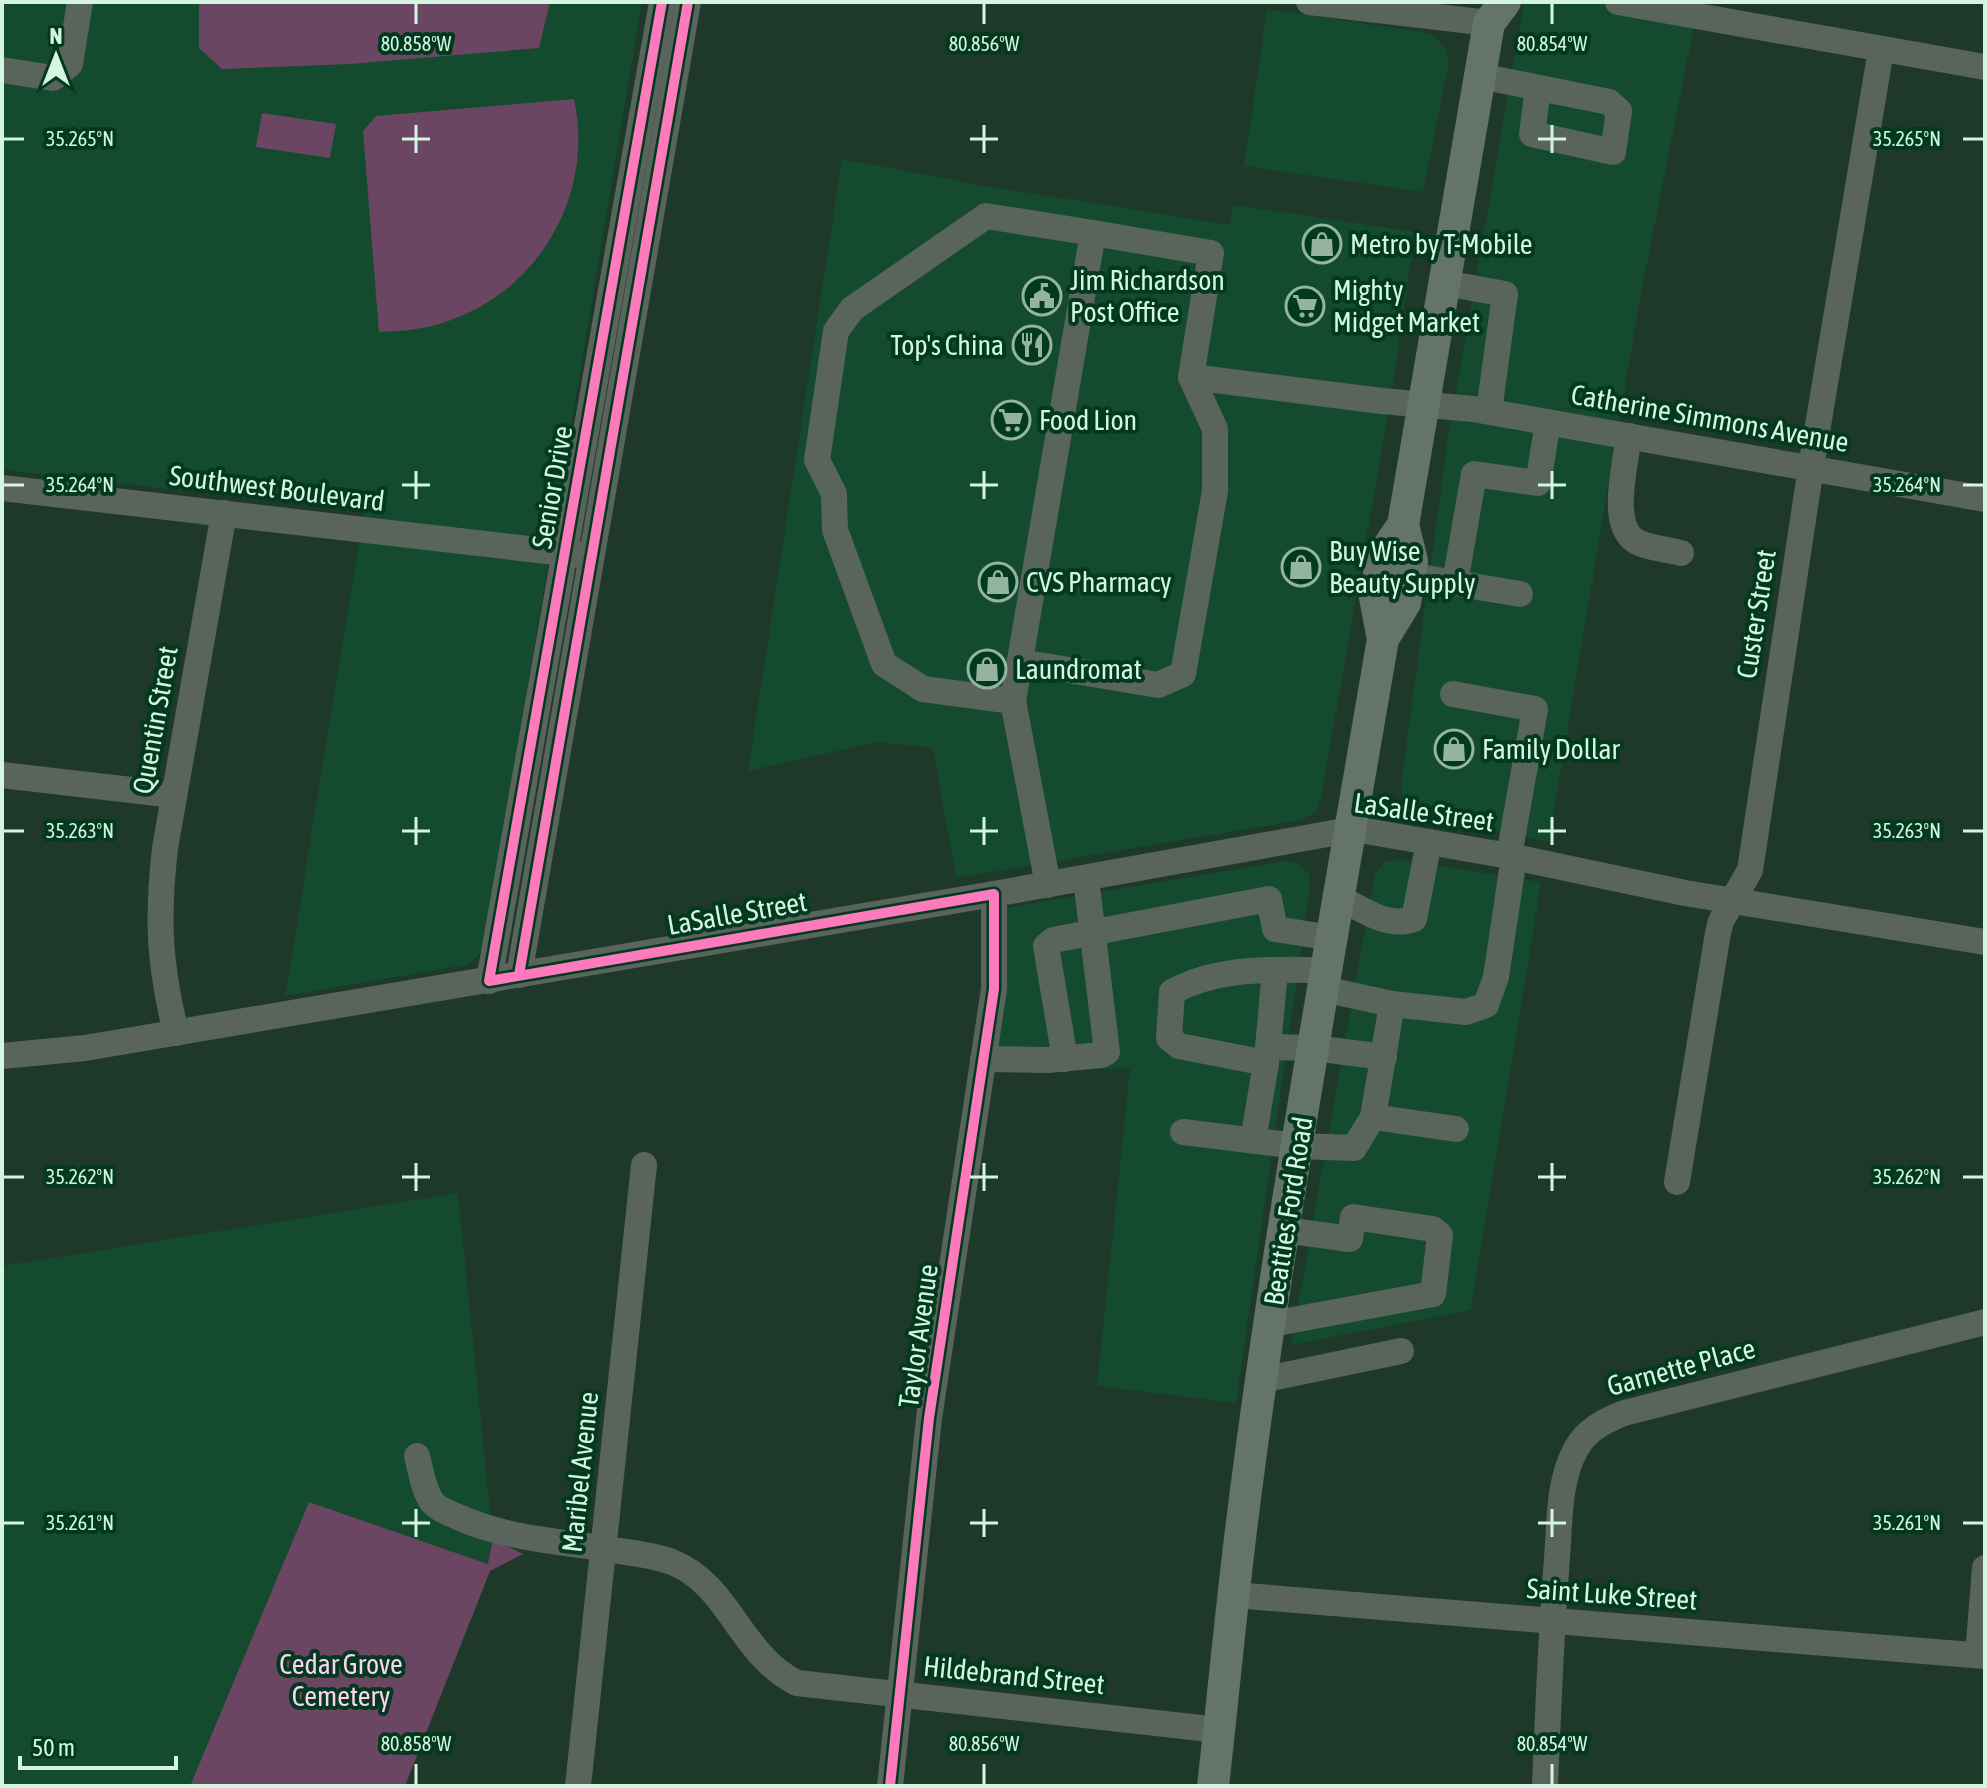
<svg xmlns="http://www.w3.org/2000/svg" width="1987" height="1788" font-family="'Asap Condensed',sans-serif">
  <rect width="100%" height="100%" fill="#1e392a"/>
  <g fill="#144a2d">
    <polygon points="2,2 642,2 484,947 477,958 465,965 285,996 364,511 2,470"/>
    <polygon points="1524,2 1699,2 1639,303 1549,842 1424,816 1410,808 1402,798 1401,784 1448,437"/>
    <polygon points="1267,9 1422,32 1436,37 1446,50 1449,61 1423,192 1244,166"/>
    <polygon points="842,159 980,185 1229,225 1234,205 1415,232 1393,385 1321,799 1317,811 1302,820 956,878 933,748 877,742 748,771"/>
    <polygon points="1396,859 1541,882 1471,1310 1291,1345 1375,873 1385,862"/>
    <polygon points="1286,861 1298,864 1309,874 1310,888 1236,1403 1097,1386 1130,1069 992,1067 1004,908"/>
    <polygon points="458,1193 493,1539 489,1564 309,1502 190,1786 2,1786 2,1266"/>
  </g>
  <g fill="#6b4663">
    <polygon points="199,2 550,2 539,48 350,64 222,69 199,48"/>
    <path d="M574 99C594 193 542 287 451 320 428 329 404 331 379 332L363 131 376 116Z"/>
    <polygon points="262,113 336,124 330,158 256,147"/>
    <polygon points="309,1502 488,1564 493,1539 523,1554 490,1571 405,1786 190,1786"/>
  </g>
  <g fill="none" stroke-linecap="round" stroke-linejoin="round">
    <g stroke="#59645d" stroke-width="26">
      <polyline points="1309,2 1489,23"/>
      <polyline points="1618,2 1985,67"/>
      <polyline points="2,70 53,78 70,64 80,2"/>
      <polyline points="1480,76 1609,102 1619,111 1613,152 1532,134 1538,88"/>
      <polyline points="1445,283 1505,294 1489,411"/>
      <polyline points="1191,377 1382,401 1473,409 1985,499"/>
      <path d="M1629 436C1626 462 1610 521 1633 539 1643 548 1668 549 1681 553"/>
      <polyline points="2,488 581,555"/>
      <polyline points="1409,575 1455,583"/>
      <polyline points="1520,594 1455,583 1474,474 1538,483 1548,422"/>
      <polyline points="1021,662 1158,685 1183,674 1215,491 1215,429 1191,377 1211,253 1093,233"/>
      <polyline points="1453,694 1535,709 1509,856"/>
      <polyline points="1013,701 923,689 884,664 835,530 834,494 817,460 836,331 852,309 986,216 1093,233 1013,701 1048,885"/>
      <polyline points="2,775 174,795"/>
      <path d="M1338 897C1361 908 1387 929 1414 919L1429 842"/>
      <path d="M1326 970C1272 970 1220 966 1172 992L1169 1038 1179 1046 1266 1063 1268 1047 1314 1048 1384 1057"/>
      <polyline points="519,975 688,2"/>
      <polyline points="489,981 662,2"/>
      <polyline points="1323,989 1392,1004 1373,1117"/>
      <polyline points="1392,1004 1466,1012 1486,1005 1496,977 1514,857"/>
      <path d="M176 1033C159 963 157 919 165 848L224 513"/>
      <polyline points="1268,1047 1275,970"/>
      <polyline points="2,1056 85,1048 994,894 1350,830 1366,831 1509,856 1685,893 1985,942"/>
      <polyline points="983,1059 1048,1060 1101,1055 1107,1052 1086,878"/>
      <polyline points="1065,1059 1046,946 1053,940 1269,899 1275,929 1332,938"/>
      <polyline points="1183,1132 1298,1146 1354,1148 1373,1117 1456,1129"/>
      <polyline points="1253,1141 1266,1063"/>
      <polyline points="1677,1182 1718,933 1721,921 1750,870 1811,467 1881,50"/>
      <polyline points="1271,1324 1433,1294 1440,1235 1433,1229 1353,1217 1350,1239 1285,1230"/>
      <polyline points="1262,1380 1401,1351"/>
      <path d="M417 1456C421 1471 423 1489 432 1502 439 1510 449 1513 458 1517 507 1539 560 1541 612 1550 633 1553 653 1555 672 1562 730 1585 739 1654 797 1683L1219 1730"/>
      <polyline points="1234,1595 1985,1656"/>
      <polyline points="1978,1655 1985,1568"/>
      <polyline points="578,1786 644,1165"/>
      <polyline points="890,1786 929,1418 994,989 994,894"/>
      <path d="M1545 1786C1548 1710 1551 1634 1557 1558 1560 1522 1558 1481 1576 1449 1586 1430 1604 1421 1624 1413L1985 1322"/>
    </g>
    <g stroke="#65746b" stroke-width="32">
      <polyline points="1383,639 1405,603 1412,561 1403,525"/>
      <path d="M1213 1786C1223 1698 1231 1610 1242 1522 1279 1226 1333 933 1383 639L1375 598 1382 556 1403 525 1489 23 1505 2"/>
    </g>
    <g stroke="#033a1f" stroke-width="15">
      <g id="cycleway">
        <polyline points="662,2 489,981 994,894 994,989 929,1418 890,1786"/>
        <polyline points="519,975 688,2"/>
      </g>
    </g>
    <use href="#cycleway" stroke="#fd7abc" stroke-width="10"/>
  </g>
  <path fill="none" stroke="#d4f5df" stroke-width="3" d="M416 4V24M984 4V24M1552 4V24M416 125V153M984 125V153M1552 125V153M4 139H24M402 139H430M970 139H998M1538 139H1566M1963 139H1983M416 471V499M984 471V499M1552 471V499M4 485H24M402 485H430M970 485H998M1538 485H1566M1963 485H1983M416 817V845M984 817V845M1552 817V845M4 831H24M402 831H430M970 831H998M1538 831H1566M1963 831H1983M416 1163V1191M984 1163V1191M1552 1163V1191M4 1177H24M402 1177H430M970 1177H998M1538 1177H1566M1963 1177H1983M416 1509V1537M984 1509V1537M1552 1509V1537M4 1523H24M402 1523H430M970 1523H998M1538 1523H1566M1963 1523H1983M416 1764V1784M984 1764V1784M1552 1764V1784"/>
  <defs>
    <g id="shop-ring" transform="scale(2)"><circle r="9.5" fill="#033a1f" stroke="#94b3a0" stroke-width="1.5"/><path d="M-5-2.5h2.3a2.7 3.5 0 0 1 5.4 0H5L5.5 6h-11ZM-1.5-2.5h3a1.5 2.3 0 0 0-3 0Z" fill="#94b3a0"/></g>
    <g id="civic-ring" transform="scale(2)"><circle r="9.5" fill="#033a1f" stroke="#94b3a0" stroke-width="1.5"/><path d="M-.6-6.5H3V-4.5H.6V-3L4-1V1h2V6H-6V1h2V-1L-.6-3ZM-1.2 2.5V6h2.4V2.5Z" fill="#94b3a0"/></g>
    <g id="supermarket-ring" transform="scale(2)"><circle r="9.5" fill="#033a1f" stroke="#94b3a0" stroke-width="1.5"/><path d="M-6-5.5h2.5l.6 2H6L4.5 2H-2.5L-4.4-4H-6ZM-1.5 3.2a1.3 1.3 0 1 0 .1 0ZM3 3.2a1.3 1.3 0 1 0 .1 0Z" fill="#94b3a0"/></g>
    <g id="restaurant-ring" transform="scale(2)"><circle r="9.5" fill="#033a1f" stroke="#94b3a0" stroke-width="1.5"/><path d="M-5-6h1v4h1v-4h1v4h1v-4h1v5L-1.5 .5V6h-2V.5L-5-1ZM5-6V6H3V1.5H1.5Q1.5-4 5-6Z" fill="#94b3a0"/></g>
  </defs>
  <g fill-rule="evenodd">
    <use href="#shop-ring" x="1322" y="244"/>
    <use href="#civic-ring" x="1042" y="296"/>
    <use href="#supermarket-ring" x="1305" y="306"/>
    <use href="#restaurant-ring" x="1032" y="345"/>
    <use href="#supermarket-ring" x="1011" y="420"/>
    <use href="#shop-ring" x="1301" y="567"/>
    <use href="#shop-ring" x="998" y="582"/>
    <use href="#shop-ring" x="987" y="669"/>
    <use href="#shop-ring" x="1454" y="749"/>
  </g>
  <g text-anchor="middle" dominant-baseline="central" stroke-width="8" stroke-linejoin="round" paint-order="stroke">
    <g font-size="28" fill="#d4f5df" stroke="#033a1f" text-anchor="start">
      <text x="1350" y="244">Metro by T-Mobile</text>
      <text x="1070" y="280">Jim Richardson<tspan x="1070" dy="32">Post Office</tspan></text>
      <text x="1333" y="290">Mighty<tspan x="1333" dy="32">Midget Market</tspan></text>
      <text x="1004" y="345" text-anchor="end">Top's China</text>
      <text x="1039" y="420">Food Lion</text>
      <text x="1329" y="551">Buy Wise<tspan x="1329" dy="32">Beauty Supply</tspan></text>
      <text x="1026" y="582">CVS Pharmacy</text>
      <text x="1015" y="669">Laundromat</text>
      <text x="1482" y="749">Family Dollar</text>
    </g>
    <g font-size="28" fill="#d4f5df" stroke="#033a1f">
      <text transform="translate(1710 418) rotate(10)">Catherine Simmons Avenue</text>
      <text transform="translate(552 487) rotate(-80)">Senior Drive</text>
      <text transform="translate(277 488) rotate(7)">Southwest Boulevard</text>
      <text transform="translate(1756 614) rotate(-81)">Custer Street</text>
      <text transform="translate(155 720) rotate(-80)">Quentin Street</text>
      <text transform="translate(1424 812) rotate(8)">LaSalle Street</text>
      <text transform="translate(737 913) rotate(-10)">LaSalle Street</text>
      <text transform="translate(1288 1211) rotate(-81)">Beatties Ford Road</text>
      <text transform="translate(918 1336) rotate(-82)">Taylor Avenue</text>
      <text transform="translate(1681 1367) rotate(-15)">Garnette Place</text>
      <text transform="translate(580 1472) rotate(-84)">Maribel Avenue</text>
      <text transform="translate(1612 1594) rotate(4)">Saint Luke Street</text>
      <text transform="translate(1014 1675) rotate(6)">Hildebrand Street</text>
    </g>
    <g font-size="28" fill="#fdd1f1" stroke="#033a1f">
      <text x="341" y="1664">Cedar Grove<tspan x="341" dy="32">Cemetery</tspan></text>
    </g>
  </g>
  <g font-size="20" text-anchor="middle" fill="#d4f5df" stroke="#033a1f" stroke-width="8" stroke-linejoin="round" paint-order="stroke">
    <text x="416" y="51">80.858°W</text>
    <text x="984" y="51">80.856°W</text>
    <text x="1552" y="51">80.854°W</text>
    <text x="80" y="146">35.265°N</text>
    <text x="1907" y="146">35.265°N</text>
    <text x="80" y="492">35.264°N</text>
    <text x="1907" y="492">35.264°N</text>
    <text x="80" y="838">35.263°N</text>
    <text x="1907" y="838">35.263°N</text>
    <text x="80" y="1184">35.262°N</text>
    <text x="1907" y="1184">35.262°N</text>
    <text x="80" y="1530">35.261°N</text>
    <text x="1907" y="1530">35.261°N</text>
    <text x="416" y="1751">80.858°W</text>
    <text x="984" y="1751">80.856°W</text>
    <text x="1552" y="1751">80.854°W</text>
  </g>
  <rect width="1987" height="1788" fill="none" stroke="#d4f5df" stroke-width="8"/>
  <g transform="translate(56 56)" stroke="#033a1f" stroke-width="6" paint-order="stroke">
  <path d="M0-6L14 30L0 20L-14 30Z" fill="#d4f5df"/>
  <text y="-12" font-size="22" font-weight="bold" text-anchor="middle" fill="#d4f5df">N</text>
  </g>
  <path d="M20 1756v12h156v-12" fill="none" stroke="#d4f5df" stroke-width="4"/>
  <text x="32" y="1756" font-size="24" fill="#d4f5df" stroke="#033a1f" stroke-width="6" paint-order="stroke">50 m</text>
</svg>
